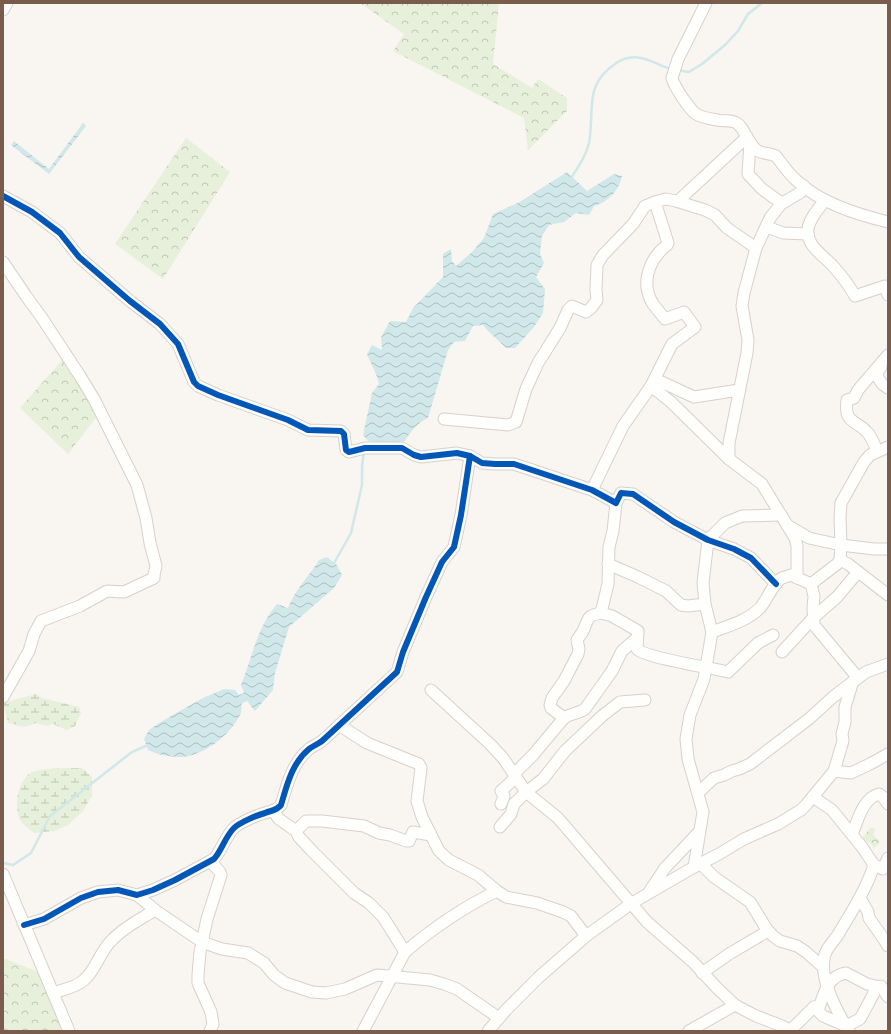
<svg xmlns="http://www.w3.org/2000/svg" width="891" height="1034" font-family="'PT Sans',sans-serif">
  <defs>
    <pattern id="forest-crowns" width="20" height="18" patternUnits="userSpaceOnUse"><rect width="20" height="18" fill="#e7f0db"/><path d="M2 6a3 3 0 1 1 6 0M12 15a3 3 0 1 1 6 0" fill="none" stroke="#c0c6b4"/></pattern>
    <pattern id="wetland-marsh" width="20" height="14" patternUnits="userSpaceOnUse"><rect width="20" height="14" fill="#e7f0db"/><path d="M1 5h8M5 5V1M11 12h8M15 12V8" fill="none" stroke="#c0c6b4"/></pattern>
    <pattern id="water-waves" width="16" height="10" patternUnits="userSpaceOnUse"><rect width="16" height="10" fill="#d0e8ea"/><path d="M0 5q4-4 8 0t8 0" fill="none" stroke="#aebfc0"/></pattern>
  </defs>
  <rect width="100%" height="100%" fill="#f9f5f0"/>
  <g fill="url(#forest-crowns)">
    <polygon points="360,3 499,3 493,64 532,88 538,79 567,98 567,111 528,150 524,118 393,51 404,34"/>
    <polygon points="186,138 230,172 163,279 115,244"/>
    <polygon points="63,359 98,415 68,454 20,408"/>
    <path d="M870 828H873L875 830 873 835 880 841 877 846 873 848C872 840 867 843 861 840Z"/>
    <polygon points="3,958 46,975 69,1031 3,1031"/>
  </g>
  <g fill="url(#wetland-marsh)">
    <polygon points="36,694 42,698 79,707 81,713 75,726 67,730 53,724 46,726 36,723 25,727 8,723 3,703"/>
    <path d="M66 768H82L92 777V795L83 811 68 825 55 831 34 833C30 829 23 825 20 820 14 806 17 784 29 774 37 768 57 769 66 768Z"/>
  </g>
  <g fill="url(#water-waves)">
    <polygon points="83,123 86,126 49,174 11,145 14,141 49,169"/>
    <path d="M567 172 587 191 614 174 622 176C619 191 608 202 594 206L589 215 576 213 564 222 549 225 542 236 540 254 544 263 536 277 545 289 543 313 534 327 515 348H506L487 330 483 325 473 326 465 341 454 342 448 350 428 418C416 423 408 435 402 446L368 441 363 435 372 393 379 384C377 374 371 364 367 354L372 345 382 350 381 337 390 321 406 322 413 308 443 277V254L451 249 452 261 456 266 472 252 484 238 493 214 518 203Z"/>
    <path d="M327 557 337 565 342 575 334 588 289 627 275 673 273 690 255 711 247 701 242 703C241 707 242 712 240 715 230 735 204 756 181 757 169 757 159 755 148 750L144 739 149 730 159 723 201 699 224 689 235 690 239 695 244 693 241 685C252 658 257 627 277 604L288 608C295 590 309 576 319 560Z"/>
  </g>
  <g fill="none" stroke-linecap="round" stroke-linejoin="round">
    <g stroke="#d0e8ea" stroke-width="2.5">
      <polyline points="677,70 689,72 702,64 725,45 738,31 748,14 762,3"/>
      <path d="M571 178C578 168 586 156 589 143 595 112 583 85 615 64 623 58 631 56 641 58 652 60 662 67 672 69"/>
      <polyline points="333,565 351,533 362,485 362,466 364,452"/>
      <polyline points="3,863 13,865 31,853 50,816 132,752 148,745"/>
    </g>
    <g stroke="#d7d1cb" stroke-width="13">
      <g id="minor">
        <path d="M706 3 678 59 672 78C674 86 689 109 696 114 701 117 711 119 717 120 724 122 732 119 738 124 746 131 748 145 758 151 764 154 770 153 776 156 782 164 788 173 796 180 820 203 856 214 888 222"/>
        <polyline points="3,10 7,3"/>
        <polyline points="3,196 32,212 60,233 79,257 130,301 160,324 178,344 194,382 198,386 218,395 288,420 308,430 341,431 344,434 346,450 349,452 365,448 402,448 414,455 421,457 457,453 470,456 482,463 495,464 514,464 592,490 616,503 621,493 633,494 674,522 708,540 734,549 751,558 776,584"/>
        <path d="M825 200C819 208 809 219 808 229 806 246 823 255 833 266 841 275 849 285 855 296L885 286 888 295"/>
        <polyline points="678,201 747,137"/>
        <polyline points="781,204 801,192 804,186"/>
        <polyline points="767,227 783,233 808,234"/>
        <polyline points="3,262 26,296 42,318 80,376 94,399 137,485 146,518 150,543 156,566 154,575 154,578 124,592 107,591 80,606 41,621 34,634 29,651 3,697"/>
        <polyline points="881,367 876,374 882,384 888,388"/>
        <polyline points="655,379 694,397 739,390"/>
        <polyline points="651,386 671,402 729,459 762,484 795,538 797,546 797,578"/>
        <polyline points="444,419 508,425 516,422 526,389 538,363 560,328 568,310 572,306 586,312 591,308 597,300 596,290 597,265 603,255 633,224 645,206 655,202 666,199 676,201 705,210 715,215 727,228 756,248"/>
        <path d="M877 451C874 444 872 437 867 432 855 419 844 424 847 400L854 398 858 390 888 355"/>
        <polyline points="729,459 729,443 747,353 748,340 742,306 744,293 756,248 770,218 781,204 780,202 762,189 748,174 750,142"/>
        <path d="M592 490 623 426 651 386 672 344 695 327 684 312 665 319C661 314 657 309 653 304 640 283 649 259 667 245L668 243 655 202"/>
        <path d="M616 503 613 531 609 547 608 584 601 613 612 616 638 631 637 649C646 658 712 668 728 672L758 643 773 635"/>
        <polyline points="787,525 809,538 841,545 840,517 841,503 864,462 870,455 888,447"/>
        <polyline points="840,560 848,564 888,595"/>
        <polyline points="608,564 638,577 666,591 681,605 688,606 705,604"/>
        <polyline points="811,584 814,596 813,608 814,625 858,678"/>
        <polyline points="811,584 837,564 840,560 841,545 874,549 888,549"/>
        <path d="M712 632C728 626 747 621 760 608 767 600 773 583 782 578 785 577 788 576 791 575L811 584"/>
        <polyline points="782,652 813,618 837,597 858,572"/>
        <polyline points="431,690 490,744 503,758 526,792 558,818 647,922 693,962 717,988 735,1005 756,1016 782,1026 791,1031"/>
        <path d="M564 718 551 708 550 705 552 698 564 681 578 654 579 649 577 640C579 636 582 634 584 629 589 617 587 616 601 613"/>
        <polyline points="339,725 367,743 419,764 421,768 417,801 422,817 439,851 449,860 478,875 497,891"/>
        <polyline points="834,771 843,741 842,734 845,722 845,707 853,681"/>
        <polyline points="698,793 714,778 724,775 732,771 739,769 750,764 810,718 833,697 858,678 866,672 888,664"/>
        <path d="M813 797 832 810 862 847 874 865C866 890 852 911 839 933 834 942 825 948 824 959 820 980 838 1014 849 1031"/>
        <path d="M501 804 504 796 501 791 514 779V774L533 755 564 718C571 713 578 714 585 709L612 671 622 651 637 638"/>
        <path d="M273 811 279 819 296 831 299 837 311 850 354 893 369 903 383 917 405 952C433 928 464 907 497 891L506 897 537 903 563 912 571 916 586 936"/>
        <polyline points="500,827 511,814 514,804 526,792 543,779 565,751 602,716 620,702 645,700"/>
        <polyline points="296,831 306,821 322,821 364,826 379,833 390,835 406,841 409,841 413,832 431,835"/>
        <path d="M852 834C858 820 863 798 879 794L883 797 888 804"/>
        <polyline points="210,861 220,872 221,875 207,919 200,952 198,975 198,983 211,1012 213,1024 210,1031"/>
        <polyline points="701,864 714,877 750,902 766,928 773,936 780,941 797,946 806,952 823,967"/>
        <polyline points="874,865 883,869 888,858"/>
        <polyline points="694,867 703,812 688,759 686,739 690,715 704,679 712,632 705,604 703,583 708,540 725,523 742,516 781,515"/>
        <polyline points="3,874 69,1031"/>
        <polyline points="649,892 665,868 698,833"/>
        <polyline points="137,895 155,910 202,942 222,949 248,953 264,963 274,975 285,983 312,992 326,993 345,989 377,975 430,980 444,984 457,989 499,1018"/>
        <polyline points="860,898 868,912 869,918 883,938 888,946"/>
        <path d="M24 925 44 919 81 898 98 892 118 890 137 895 153 890 175 880 214 859C222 850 225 837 234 828 239 823 257 815 265 813 272 810 276 811 281 805 287 785 292 763 309 749 313 746 318 744 322 741L397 672 403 652 426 597 442 562 454 547 461 515 470 456"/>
        <polyline points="702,973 729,954 768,931"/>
        <path d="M846 973 867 984 880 987 874 990V993L860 1019 846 1026 823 1016 814 1007 818 1010C824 995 827 976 846 973Z"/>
        <polyline points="881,986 888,997"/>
        <path d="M53 993C62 990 77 987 84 980 96 970 100 951 112 940 124 927 141 919 155 910"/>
        <path d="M790 1030C799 1023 805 1015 814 1007"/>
        <polyline points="363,1031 405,952"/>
        <polyline points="488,1031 506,1010 539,977 586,936 632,903 694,867 719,854 744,839 778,824 801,810 806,805 834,771 851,773 870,764 888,754"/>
        <polyline points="689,1031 735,1005"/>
      </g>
    </g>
    <use href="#minor" stroke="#fefefd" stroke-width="11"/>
    <g stroke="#fffaf3" stroke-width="8">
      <g id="cycleway">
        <polyline points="3,196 32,212 60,233 79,257 130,301 160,324 178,344 194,382 198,386 218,395 288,420 308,430 341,431 344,434 346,450 349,452 365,448 402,448 414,455 421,457 457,453 470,456 482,463 495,464 514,464 592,490 616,503 621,493 633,494 674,522 708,540 734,549 751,558 776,584"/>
        <path d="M24 925 44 919 81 898 98 892 118 890 137 895 153 890 175 880 214 859C222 850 225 837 234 828 239 823 257 815 265 813 272 810 276 811 281 805 287 785 292 763 309 749 313 746 318 744 322 741L397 672 403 652 426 597 442 562 454 547 461 515 470 456"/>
      </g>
    </g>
    <use href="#cycleway" stroke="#0057b8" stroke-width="6"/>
  </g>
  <rect width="891" height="1034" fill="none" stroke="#7a5c4d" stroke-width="8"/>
</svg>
